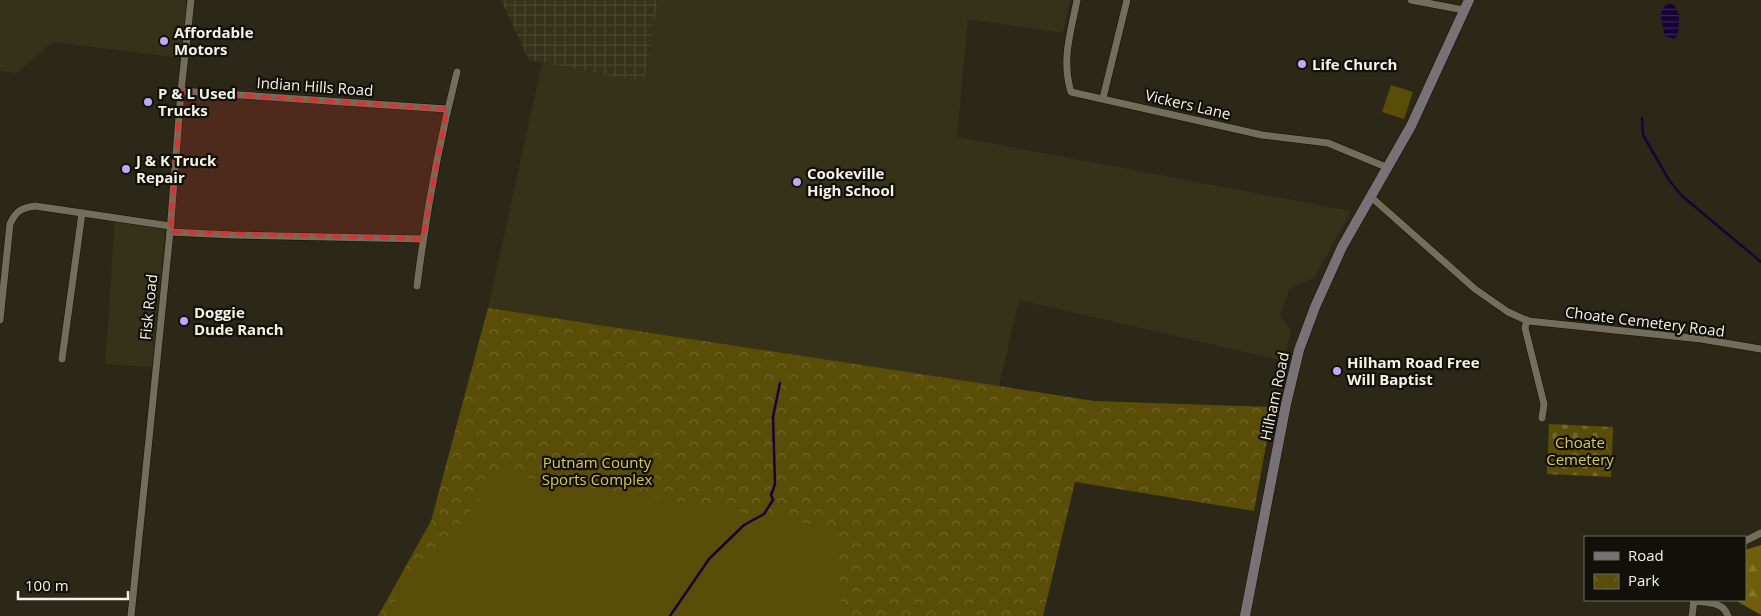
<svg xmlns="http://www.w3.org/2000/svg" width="1761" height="616" font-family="'Open Sans',sans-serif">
  <defs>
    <pattern id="industrial-grid" width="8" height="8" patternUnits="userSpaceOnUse" patternTransform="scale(1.25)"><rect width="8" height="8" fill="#363119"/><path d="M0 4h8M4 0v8" fill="none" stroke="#4a452f"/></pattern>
    <pattern id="forest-firs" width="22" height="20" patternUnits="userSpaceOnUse" patternTransform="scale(1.25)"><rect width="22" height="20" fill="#6f5f0b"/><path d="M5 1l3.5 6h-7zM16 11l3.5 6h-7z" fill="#84762f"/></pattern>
    <pattern id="cemetery-stones" width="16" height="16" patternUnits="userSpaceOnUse" patternTransform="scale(1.25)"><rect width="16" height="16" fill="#5a4d08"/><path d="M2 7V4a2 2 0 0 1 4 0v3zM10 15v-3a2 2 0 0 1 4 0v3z" fill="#72672c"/></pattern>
    <pattern id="park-crowns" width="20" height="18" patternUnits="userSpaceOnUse" patternTransform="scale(1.25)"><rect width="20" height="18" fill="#5a4d08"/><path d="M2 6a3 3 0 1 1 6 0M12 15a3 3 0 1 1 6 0" fill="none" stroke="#72672c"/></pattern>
    <pattern id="water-rules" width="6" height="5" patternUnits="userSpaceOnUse" patternTransform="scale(1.25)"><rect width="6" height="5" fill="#180238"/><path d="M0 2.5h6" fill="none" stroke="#3a2755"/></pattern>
  </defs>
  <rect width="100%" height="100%" fill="#2c2817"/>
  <g fill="#363119">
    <polygon points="0,0 187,0 181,58 53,42 16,73 0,71"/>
    <polygon points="658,0 1070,0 1063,33 968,19 957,137 1351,211 1314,278 1289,289 1280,315 1291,331 1284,361 1019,300 999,386 488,308 542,63 644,81"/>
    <polygon points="115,220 165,229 152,367 105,364"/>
  </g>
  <polygon fill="url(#industrial-grid)" points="501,0 658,0 644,82 529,60"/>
  <polygon fill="url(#forest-firs)" points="1761,545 1761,615 1735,600 1745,600 1745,550"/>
  <polygon fill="url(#cemetery-stones)" points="1549,424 1613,427 1611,477 1547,474"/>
  <polygon fill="url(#park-crowns)" points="488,308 999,386 1094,401 1273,407 1254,511 1075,482 1043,616 378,616 431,521"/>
  <g fill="#5a4d08">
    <polygon points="1391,85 1413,92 1404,119 1382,112"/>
    <polygon points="500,473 833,528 842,616 386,616 409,577 434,558"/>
  </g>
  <path fill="url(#water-rules)" d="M1670 3C1681 7 1680 25 1677 36L1674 39 1665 36C1663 24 1655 9 1670 3Z"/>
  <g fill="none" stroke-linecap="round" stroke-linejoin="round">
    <g stroke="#180238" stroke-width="2.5">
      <polyline points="1642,118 1643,135 1669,180 1682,196 1761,262"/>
      <polyline points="670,616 709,559 744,525 764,514 773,500 771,495 775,484 773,417 780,383"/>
    </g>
    <g stroke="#141103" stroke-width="8">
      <g id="street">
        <path d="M1077 0C1071 32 1061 59 1071 92L1262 135 1328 143 1386 167"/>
        <polyline points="1411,0 1464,10"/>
        <polyline points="181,91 447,109"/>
        <polyline points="1103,98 1127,0"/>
        <polyline points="1371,197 1475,289 1508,312 1528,321 1701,339 1761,349"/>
        <polyline points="170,232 232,235 423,239"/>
        <path d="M417 286C426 214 439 142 457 72"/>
        <path d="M0 320 10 224C16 211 21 208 35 206L170 226"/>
        <polyline points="1527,320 1525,328 1544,404 1542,418"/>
        <polyline points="62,359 82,213"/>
        <polyline points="1745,541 1761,533"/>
        <path d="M1693 601C1707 603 1723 601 1728 616"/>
        <polyline points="131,616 170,232 181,91 191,0"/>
        <polyline points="1692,616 1694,600"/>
      </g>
    </g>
    <g stroke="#141103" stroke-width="11">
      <polyline id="secondary" points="1245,616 1286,404 1299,350 1315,307 1342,247 1411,126 1469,0"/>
    </g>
    <use href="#street" stroke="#726e5b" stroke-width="7"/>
    <use href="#secondary" stroke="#787176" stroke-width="10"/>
  </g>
  <path fill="#d83232" fill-opacity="0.2" stroke="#d83232" stroke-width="4" stroke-dasharray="10 6" stroke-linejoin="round" d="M181 91 447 109 423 239 170 232Z"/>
  <g fill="#bcaaf6" stroke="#121109" stroke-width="2">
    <circle cx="164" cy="41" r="5"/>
    <circle cx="1302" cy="64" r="5"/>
    <circle cx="148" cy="102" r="5"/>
    <circle cx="126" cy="169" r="5"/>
    <circle cx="797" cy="182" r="5"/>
    <circle cx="184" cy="321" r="5"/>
    <circle cx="1337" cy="371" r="5"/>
  </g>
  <g text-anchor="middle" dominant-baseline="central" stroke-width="4.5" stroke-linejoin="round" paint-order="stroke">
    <g font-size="15" font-weight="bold" fill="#f5f3e8" stroke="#121109" text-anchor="start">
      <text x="174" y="32">Affordable<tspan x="174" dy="17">Motors</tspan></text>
      <text x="1312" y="64">Life Church</text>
      <text x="158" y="93">P &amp; L Used<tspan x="158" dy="17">Trucks</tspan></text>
      <text x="136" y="160">J &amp; K Truck<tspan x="136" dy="17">Repair</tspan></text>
      <text x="807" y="173">Cookeville<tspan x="807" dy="17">High School</tspan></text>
      <text x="194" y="312">Doggie<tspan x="194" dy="17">Dude Ranch</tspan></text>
      <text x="1347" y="362">Hilham Road Free<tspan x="1347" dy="17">Will Baptist</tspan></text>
    </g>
    <g font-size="15" fill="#f5f3e8" stroke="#121109">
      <text transform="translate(315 86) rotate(4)">Indian Hills Road</text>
      <text transform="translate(1188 104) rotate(13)">Vickers Lane</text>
      <text transform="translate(148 307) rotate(-84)">Fisk Road</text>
      <text transform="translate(1645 321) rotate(7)">Choate Cemetery Road</text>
      <text transform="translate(1274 396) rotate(-78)">Hilham Road</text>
    </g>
    <g font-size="15" fill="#dcc65e" stroke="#121109">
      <text x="1580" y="442">Choate<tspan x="1580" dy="17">Cemetery</tspan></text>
      <text x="597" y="462">Putnam County<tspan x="597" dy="17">Sports Complex</tspan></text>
    </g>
  </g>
  <rect x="1584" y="536" width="162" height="65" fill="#121109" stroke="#6d6b62"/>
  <rect x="1594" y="552" width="25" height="8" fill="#787176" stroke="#6d6b62"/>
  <text x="1628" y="561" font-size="15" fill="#f5f3e8">Road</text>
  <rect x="1594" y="574" width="25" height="15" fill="url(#park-crowns)" stroke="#6d6b62"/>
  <text x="1628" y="586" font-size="15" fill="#f5f3e8">Park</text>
  <path d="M18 591v8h110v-8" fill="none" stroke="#f5f3e8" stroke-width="2.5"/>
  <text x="25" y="591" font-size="15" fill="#f5f3e8" stroke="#121109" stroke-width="4" paint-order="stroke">100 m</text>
</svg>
